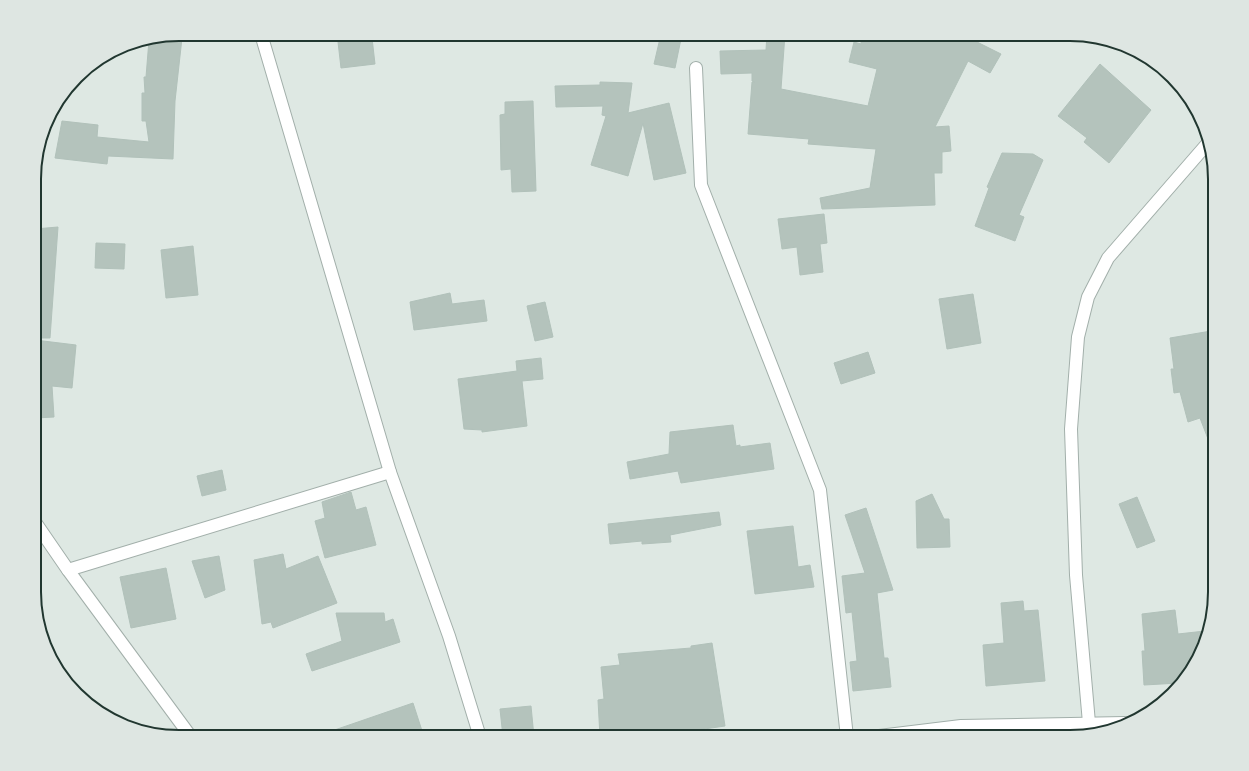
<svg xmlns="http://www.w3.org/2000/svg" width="1249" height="771" font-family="'Public Sans',sans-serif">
  <rect width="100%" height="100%" fill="#dee8e3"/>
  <g fill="#b4c3bc" stroke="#b1c1ba">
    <polygon points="661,34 682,34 675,68 654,64"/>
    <polygon points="767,34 785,34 781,89 868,106 877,69 849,62 854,42 861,44 862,34 961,34 1001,54 990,73 968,61 935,127 949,126 951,151 942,152 942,173 934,173 935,205 822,209 820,198 870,188 876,149 808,144 809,139 748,134 752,82 755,82 752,81 752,73 721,74 720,51 766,50"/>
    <polygon points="167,36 182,38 175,101 173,159 108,156 107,164 55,158 62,121 98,125 97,137 149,142 146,121 142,121 142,93 145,93 144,77 146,77 149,40"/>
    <polygon points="372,38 375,64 341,68 338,42"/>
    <polygon points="1100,64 1151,110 1109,163 1084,142 1087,138 1058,116"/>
    <polygon points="600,82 632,83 628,113 669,103 686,173 654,180 643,123 628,176 591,165 606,116 602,115 603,106 556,107 555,86 600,85"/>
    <polygon points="533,101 536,191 512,192 511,169 501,170 500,115 505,114 505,102"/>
    <polygon points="1002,153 1033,154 1043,160 1019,215 1024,217 1015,241 975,226 989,188 987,187"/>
    <polygon points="824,214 827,243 820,244 823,272 800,275 797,247 782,249 778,219"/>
    <polygon points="58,227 50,338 35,338 35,229"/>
    <polygon points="96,243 125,244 124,269 95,268"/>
    <polygon points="193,246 198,295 166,298 161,250"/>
    <polygon points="450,293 452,304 484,300 487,321 414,330 410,302"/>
    <polygon points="973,294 981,343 947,349 939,299"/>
    <polygon points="545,302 553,337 535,341 527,306"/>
    <polygon points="1211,331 1215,354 1215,451 1213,452 1200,418 1188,422 1180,392 1174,393 1171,369 1174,369 1170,338"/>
    <polygon points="35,340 76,345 72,388 52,386 54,417 35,418"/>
    <polygon points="868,352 875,373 841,384 834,363"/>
    <polygon points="541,358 543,379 522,381 527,426 482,432 482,430 464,429 458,379 517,371 516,361"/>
    <polygon points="733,425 736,446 740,445 740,447 770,443 774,469 681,483 678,471 630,479 627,462 669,454 670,432"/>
    <polygon points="222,470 226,490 202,496 197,476"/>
    <polygon points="351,492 356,510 366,507 376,545 325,558 315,521 325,518 322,502"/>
    <polygon points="932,494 944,519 949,519 950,547 917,548 916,501"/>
    <polygon points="1137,497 1155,541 1137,548 1119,504"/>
    <polygon points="866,508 893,590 877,593 884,658 888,658 891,687 853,691 850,662 857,661 852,612 846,613 842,576 865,573 845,515"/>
    <polygon points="719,512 721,525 670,535 671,542 642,544 642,541 610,544 608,524"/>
    <polygon points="793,526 798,567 810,565 814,587 755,594 747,531"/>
    <polygon points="283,554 286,569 318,556 337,603 273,628 271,622 262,624 254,560"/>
    <polygon points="219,556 225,590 205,598 192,561"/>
    <polygon points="166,568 176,619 131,628 120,577"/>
    <polygon points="1023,601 1024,611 1038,610 1045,681 986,686 983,645 1004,643 1001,603"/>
    <polygon points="1175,610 1178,634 1205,631 1191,672 1179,683 1144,685 1142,651 1145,651 1142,614"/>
    <polygon points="336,613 384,613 385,622 393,619 400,642 312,671 306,654 342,641"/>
    <polygon points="712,643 725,726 649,737 600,737 598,700 604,699 601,667 620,665 618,654 691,648 691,646"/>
    <polygon points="413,703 424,737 323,737 323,734"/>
    <polygon points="531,706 534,737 503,737 500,709"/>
  </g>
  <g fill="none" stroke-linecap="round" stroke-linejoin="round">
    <g stroke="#a2afaa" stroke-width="14">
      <g id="street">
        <polyline points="261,34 390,472 449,636 480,737"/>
        <polyline points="696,68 701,185 820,490 847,737"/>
        <polyline points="35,522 68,570 191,737"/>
        <polyline points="68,570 390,472"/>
        <polyline points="1089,723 1076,575 1071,429 1078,337 1088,297 1108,258 1207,144"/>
        <polyline points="871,737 961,726 1125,723"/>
      </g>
    </g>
    <use href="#street" stroke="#fff" stroke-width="12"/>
  </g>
  <path d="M0 0H1249V771H0ZM179 41H1070A138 138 0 0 1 1208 179V592A138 138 0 0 1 1070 730H179A138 138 0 0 1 41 592V179A138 138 0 0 1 179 41Z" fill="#dee6e2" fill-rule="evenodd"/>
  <path fill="none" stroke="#213730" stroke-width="2" d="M179 41H1070A138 138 0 0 1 1208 179V592A138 138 0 0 1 1070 730H179A138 138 0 0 1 41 592V179A138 138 0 0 1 179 41Z"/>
</svg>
